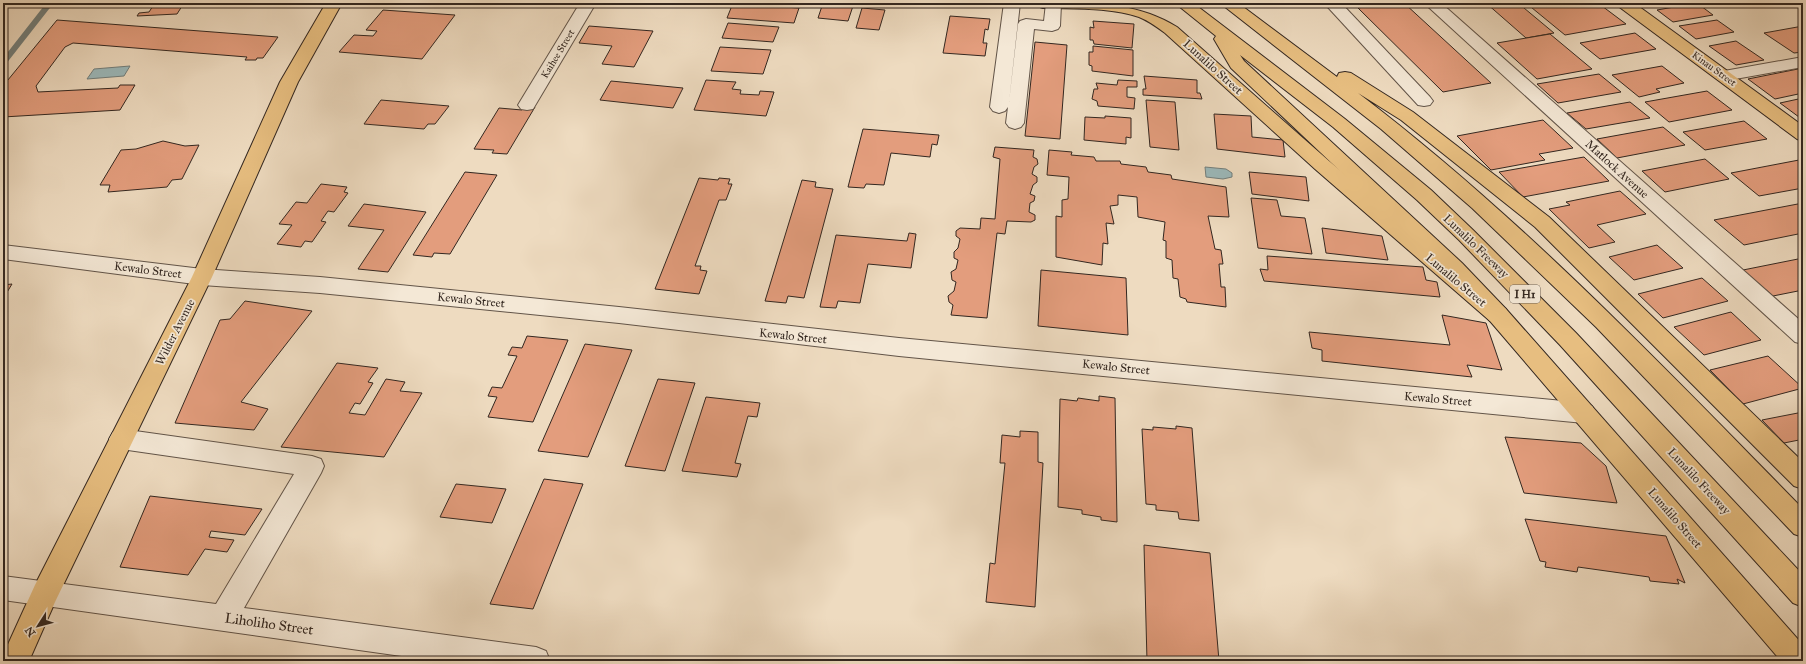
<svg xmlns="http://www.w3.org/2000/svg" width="1806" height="664" font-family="'IM FELL Great Primer',serif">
  <rect width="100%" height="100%" fill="#eedbc0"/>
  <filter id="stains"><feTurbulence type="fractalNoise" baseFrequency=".005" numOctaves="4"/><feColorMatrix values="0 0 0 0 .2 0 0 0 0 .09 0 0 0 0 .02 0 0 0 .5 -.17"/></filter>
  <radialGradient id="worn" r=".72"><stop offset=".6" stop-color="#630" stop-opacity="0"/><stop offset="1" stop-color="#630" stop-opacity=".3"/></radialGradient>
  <g fill="#9cb9bb" stroke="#727f7d">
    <polygon points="130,66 124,76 87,79 94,69"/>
    <polygon points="1205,167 1226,169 1232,173 1232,177 1223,179 1206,177"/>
  </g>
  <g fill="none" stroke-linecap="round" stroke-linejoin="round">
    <polyline stroke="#727f7d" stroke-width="6" points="3,63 50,3"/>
  </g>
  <g fill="#e39d7d" stroke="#332720">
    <polygon points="155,3 184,3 177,14 137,16 139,13 149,12"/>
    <polygon points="733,3 756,3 755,5 799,8 794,23 727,18"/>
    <polygon points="823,3 854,3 848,21 818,18"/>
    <polygon points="1390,3 1404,3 1491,83 1443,92 1358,8"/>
    <polygon points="1486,3 1518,3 1554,33 1526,38"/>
    <polygon points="1526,3 1598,3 1626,24 1565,35"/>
    <polygon points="1697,3 1713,15 1673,22 1657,10"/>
    <polygon points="862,8 885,10 879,30 856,28"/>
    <polygon points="383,10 455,15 422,59 339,52 354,35 373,36 377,31 366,30"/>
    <polygon points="950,16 990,19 988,30 985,29 983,43 987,43 985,56 943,53"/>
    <polygon points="57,20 278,37 263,58 257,58 256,60 245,60 247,57 73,43 65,47 36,86 38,92 118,88 120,85 135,85 120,110 3,117 3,86"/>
    <polygon points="1717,20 1734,32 1696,39 1679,26"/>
    <polygon points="1093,21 1134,24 1132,48 1094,44 1093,40 1090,40 1090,27 1094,28"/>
    <polygon points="728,23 779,27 773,42 722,38"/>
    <polygon points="589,26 653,31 634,67 602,64 612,46 579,43"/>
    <polygon points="1803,26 1803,52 1794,53 1764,33"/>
    <polygon points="1635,33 1656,49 1600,59 1580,43"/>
    <polygon points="1550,34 1592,69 1537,79 1497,43"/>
    <polygon points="1736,41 1764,60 1736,65 1709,46"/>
    <polygon points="1035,42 1067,45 1060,139 1025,136"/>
    <polygon points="1093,46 1133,50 1133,76 1092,71 1092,66 1089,65 1089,52 1093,52"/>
    <polygon points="720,47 771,50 763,74 711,71"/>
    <polygon points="1662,66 1684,83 1656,89 1660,92 1639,97 1612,75"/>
    <polygon points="1803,68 1803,93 1775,99 1748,79"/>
    <polygon points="1599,74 1621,92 1558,103 1537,84"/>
    <polygon points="1144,76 1197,80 1197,93 1200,93 1202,99 1143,95 1143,89 1146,89"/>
    <polygon points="706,80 736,82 732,89 741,90 740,94 759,95 760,91 774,92 766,116 694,110"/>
    <polygon points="1118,80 1137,81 1137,87 1127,87 1127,97 1135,98 1134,109 1098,106 1097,101 1092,99 1094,89 1098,89 1096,83 1117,85"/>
    <polygon points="611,81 683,88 673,108 600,100"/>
    <polygon points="1707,91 1732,110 1669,122 1645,102"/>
    <polygon points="1803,98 1803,120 1780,103"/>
    <polygon points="381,100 449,106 435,124 428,124 424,129 364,124"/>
    <polygon points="1146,100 1175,102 1179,150 1150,147"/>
    <polygon points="1630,102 1650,118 1586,129 1567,113"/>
    <polygon points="525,106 535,107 507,154 492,153 494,150 474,149 499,108 522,110"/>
    <polygon points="1214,114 1251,116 1252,137 1283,140 1285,157 1217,149"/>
    <polygon points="1105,116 1131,118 1131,138 1126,137 1126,144 1084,140 1085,117 1105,118"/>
    <polygon points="1543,120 1573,148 1539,154 1545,160 1491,170 1457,136"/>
    <polygon points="1744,121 1767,139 1705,150 1683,132"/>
    <polygon points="1663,127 1685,145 1617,158 1597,139"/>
    <polygon points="863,129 939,135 937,145 932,144 930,157 891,153 884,185 866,184 864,188 848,187"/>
    <polygon points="163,141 185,146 199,145 182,179 172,180 167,187 108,192 110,185 100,185 121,150 136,149"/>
    <polygon points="995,147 1034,150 1033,157 1037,159 1038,164 1034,167 1032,174 1037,177 1037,182 1033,185 1030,194 1035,196 1034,201 1030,203 1029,212 1035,215 1035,220 1031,222 1007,221 1005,234 997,233 987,318 951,315 953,305 949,302 948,296 954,291 956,282 952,280 951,272 956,269 958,260 954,258 954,252 958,248 960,239 956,236 956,231 960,228 980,229 981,218 995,219 1000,159 993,157"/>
    <polygon points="1049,150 1072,152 1071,155 1094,157 1096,161 1120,161 1121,164 1146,167 1148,172 1171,175 1172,179 1226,187 1229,217 1208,216 1215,249 1221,250 1223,264 1219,264 1221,287 1225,287 1226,307 1187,302 1186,299 1180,297 1178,279 1173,278 1172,260 1166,258 1166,241 1163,240 1165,222 1138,217 1137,197 1118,195 1118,205 1110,206 1114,224 1106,223 1108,244 1103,243 1102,265 1056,257 1056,216 1062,217 1062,200 1068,199 1069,177 1047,175"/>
    <polygon points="1584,157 1609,181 1523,197 1499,172"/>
    <polygon points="1705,159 1729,179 1665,192 1642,171"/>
    <polygon points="1799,160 1803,163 1803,188 1759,196 1731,173"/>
    <polygon points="465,172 497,175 450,254 434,253 432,257 413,255"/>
    <polygon points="1249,172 1306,177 1309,201 1252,194"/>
    <polygon points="699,178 718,180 719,178 730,179 728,184 732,184 726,200 719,200 695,266 701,266 700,270 707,271 699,294 655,289"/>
    <polygon points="802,180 816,182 815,187 833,189 804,298 788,296 786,303 765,301"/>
    <polygon points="321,184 347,187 344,192 348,193 334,212 328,211 321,221 326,222 312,242 305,241 301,247 277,244 292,225 279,224 296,202 307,203"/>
    <polygon points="1620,191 1646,214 1597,225 1615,242 1589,248 1549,209 1570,205 1566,202"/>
    <polygon points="1251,198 1277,200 1281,216 1305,218 1312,254 1258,248"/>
    <polygon points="1803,203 1803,233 1744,245 1714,220"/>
    <polygon points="364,204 426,212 388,272 358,269 384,230 348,226"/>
    <polygon points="1322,228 1382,236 1388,260 1326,253"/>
    <polygon points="909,233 916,234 911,268 868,264 860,303 838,301 836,308 820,307 836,235 907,241"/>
    <polygon points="1657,245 1683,268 1634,280 1609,257"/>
    <polygon points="1267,256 1423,267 1426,280 1437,282 1440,297 1264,281 1260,269 1268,270"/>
    <polygon points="1803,258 1803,290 1773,296 1743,270"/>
    <polygon points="1041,270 1126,278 1128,335 1038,326"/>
    <polygon points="1702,278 1728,301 1663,318 1638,294"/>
    <polygon points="12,284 3,299 3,285"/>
    <polygon points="245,301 312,311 241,402 268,409 254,430 175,423 220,320 230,319"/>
    <polygon points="1731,312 1761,340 1704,355 1674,327"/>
    <polygon points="1442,315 1486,323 1502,370 1467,365 1472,377 1322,361 1322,350 1312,348 1309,332 1450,345"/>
    <polygon points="527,336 568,340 533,422 488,417 497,397 488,396 492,387 502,388 517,356 508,355 512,347 522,348"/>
    <polygon points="585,344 632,350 588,457 538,451"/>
    <polygon points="1768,356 1803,388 1743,404 1710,370"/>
    <polygon points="337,363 378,368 368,382 373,383 360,404 355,403 349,413 365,415 386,379 405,382 400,391 422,393 384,457 281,447"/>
    <polygon points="658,379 695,383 665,471 625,466"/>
    <polygon points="1099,396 1115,398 1117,522 1101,520 1101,517 1082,514 1082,510 1058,507 1060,399 1077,401 1078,398 1099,401"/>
    <polygon points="706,397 760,403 757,417 748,416 735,463 741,464 737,477 682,471"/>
    <polygon points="1803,412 1803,444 1799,440 1784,443 1762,420"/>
    <polygon points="1176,426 1192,428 1199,521 1179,519 1178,512 1156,510 1156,505 1146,504 1142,429 1153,430 1153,427 1176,429"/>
    <polygon points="1020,431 1038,432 1038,462 1043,463 1035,607 986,602 990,563 995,564 1005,463 1000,463 1002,435 1020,437"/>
    <polygon points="1505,437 1581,443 1606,466 1617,503 1524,493"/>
    <polygon points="544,479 583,484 533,609 490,604"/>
    <polygon points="456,484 506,489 492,523 440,517"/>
    <polygon points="150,496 262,509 245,535 211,531 209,537 234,540 227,552 205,549 188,575 120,567"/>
    <polygon points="1525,519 1666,536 1685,583 1677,579 1679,584 1650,581 1649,577 1578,567 1577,572 1545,567 1546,562 1540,561"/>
    <polygon points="1144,545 1210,553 1219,661 1147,661"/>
  </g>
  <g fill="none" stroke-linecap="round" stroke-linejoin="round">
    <g stroke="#625448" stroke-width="2">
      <g id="minor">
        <polygon points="580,3 596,3 533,109 527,110 521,109 518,105"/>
        <polygon points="1004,3 1020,3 1009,102 1018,24 1020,21 1026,19 1044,21 1046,3 1061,4 1060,26 1058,29 1052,31 1034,29 1024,123 1021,127 1015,129 1009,127 1006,123 1008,107 1005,111 999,113 993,111 990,107"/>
        <polygon points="1324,3 1341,3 1430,97 1433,101 1430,105 1424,106 1418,105"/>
        <polygon points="1424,3 1441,3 1803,323 1803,344 1795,342"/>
        <polygon points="1803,57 1803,67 1724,81 1718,80 1715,76 1718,72 1724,71"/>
        <polygon points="3,245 202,269 320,277 619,307 899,338 1584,403 1592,406 1596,413 1592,420 1584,423 899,356 619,323 320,293 202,285 3,259"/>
        <polygon points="121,429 312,456 321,459 324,466 321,473 244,608 536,647 546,651 550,661 437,661 3,600 3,576 216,604 294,474 121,449 113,446 109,439 113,432"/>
      </g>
    </g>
    <g stroke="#332720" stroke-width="2">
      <g id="major">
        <polygon points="326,3 342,3 298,82 212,277 55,602 29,661 3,661 5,651 35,585 192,277 280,82"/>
        <path d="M1035 3C1086 3 1134 0 1177 27L1329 161 1506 309 1803 645V661H1781L1490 321 1315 169 1165 33C1157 27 1149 21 1139 17 1109 7 1074 9 1043 8L1037 6Z"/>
        <polygon points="1616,3 1634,3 1803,126 1803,141 1797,139 1618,6"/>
      </g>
    </g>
    <g stroke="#332720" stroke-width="2">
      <g id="highway">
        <polygon points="1175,3 1193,3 1345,119 1431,190 1473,230 1576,333 1803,575 1803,607 1793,603 1560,345 1459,240 1417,200 1333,127 1240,55 1244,61 1462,263 1506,309 1509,315 1506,321 1498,323 1490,321 1448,273 1231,68 1214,39 1216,36"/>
        <path d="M1220 3H1238L1337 77 1339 73 1345 72 1351 73 1413 112 1549 217 1803 462V489L1794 486 1535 227 1401 120 1358 93C1520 216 1661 364 1803 509V537L1794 534 1596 327 1472 208 1381 129Z"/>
      </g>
    </g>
    <use href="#minor" fill="#f4e8d6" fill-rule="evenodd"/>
    <use href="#major" fill="#e7be80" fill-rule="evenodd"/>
    <use href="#highway" fill="#e7be80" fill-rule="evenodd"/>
  </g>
  <g text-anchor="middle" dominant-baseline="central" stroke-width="3.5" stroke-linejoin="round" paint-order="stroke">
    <g font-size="10" fill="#332720" stroke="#f4e8d6">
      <text transform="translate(558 54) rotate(-59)">Kaihee Street</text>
      <text transform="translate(1714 69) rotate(36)">Kinau Street</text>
    </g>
    <rect fill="#f4e8d6" stroke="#6d6157" stroke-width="1" x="1510" y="285" width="30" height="18" rx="3"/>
    <g font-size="11" font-weight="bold" fill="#332720">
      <text x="1525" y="294">I H1</text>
    </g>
    <g font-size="12" fill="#332720" stroke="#f4e8d6">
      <text transform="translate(1213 67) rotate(42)">Lunalilo Street</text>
      <text transform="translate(1617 169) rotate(42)">Matlock Avenue</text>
      <text transform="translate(1476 246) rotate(44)">Lunalilo Freeway</text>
      <text transform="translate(148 270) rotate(7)">Kewalo Street</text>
      <text transform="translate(1456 280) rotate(40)">Lunalilo Street</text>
      <text transform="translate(471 300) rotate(6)">Kewalo Street</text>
      <text transform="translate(175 332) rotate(-63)">Wilder Avenue</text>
      <text transform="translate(793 336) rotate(6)">Kewalo Street</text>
      <text transform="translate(1116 367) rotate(6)">Kewalo Street</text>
      <text transform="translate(1438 399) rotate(5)">Kewalo Street</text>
      <text transform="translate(1699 481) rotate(47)">Lunalilo Freeway</text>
      <text transform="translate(1675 518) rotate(49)">Lunalilo Street</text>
    </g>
    <g font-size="14" fill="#332720" stroke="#f4e8d6">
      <text transform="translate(269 624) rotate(8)">Liholiho Street</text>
    </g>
  </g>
  <rect width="1806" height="664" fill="none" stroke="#eedbc0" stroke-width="16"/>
  <rect x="4" y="4" width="1798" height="656" fill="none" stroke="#332720" stroke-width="2"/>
  <rect x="8" y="8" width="1790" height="648" fill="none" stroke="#332720"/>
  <g transform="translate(38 626) rotate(234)" stroke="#f4e8d6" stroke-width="3" paint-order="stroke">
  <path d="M0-3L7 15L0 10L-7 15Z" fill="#332720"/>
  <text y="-6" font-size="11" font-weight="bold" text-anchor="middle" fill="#332720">N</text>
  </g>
  <rect width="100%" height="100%" filter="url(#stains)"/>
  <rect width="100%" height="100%" fill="url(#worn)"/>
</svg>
